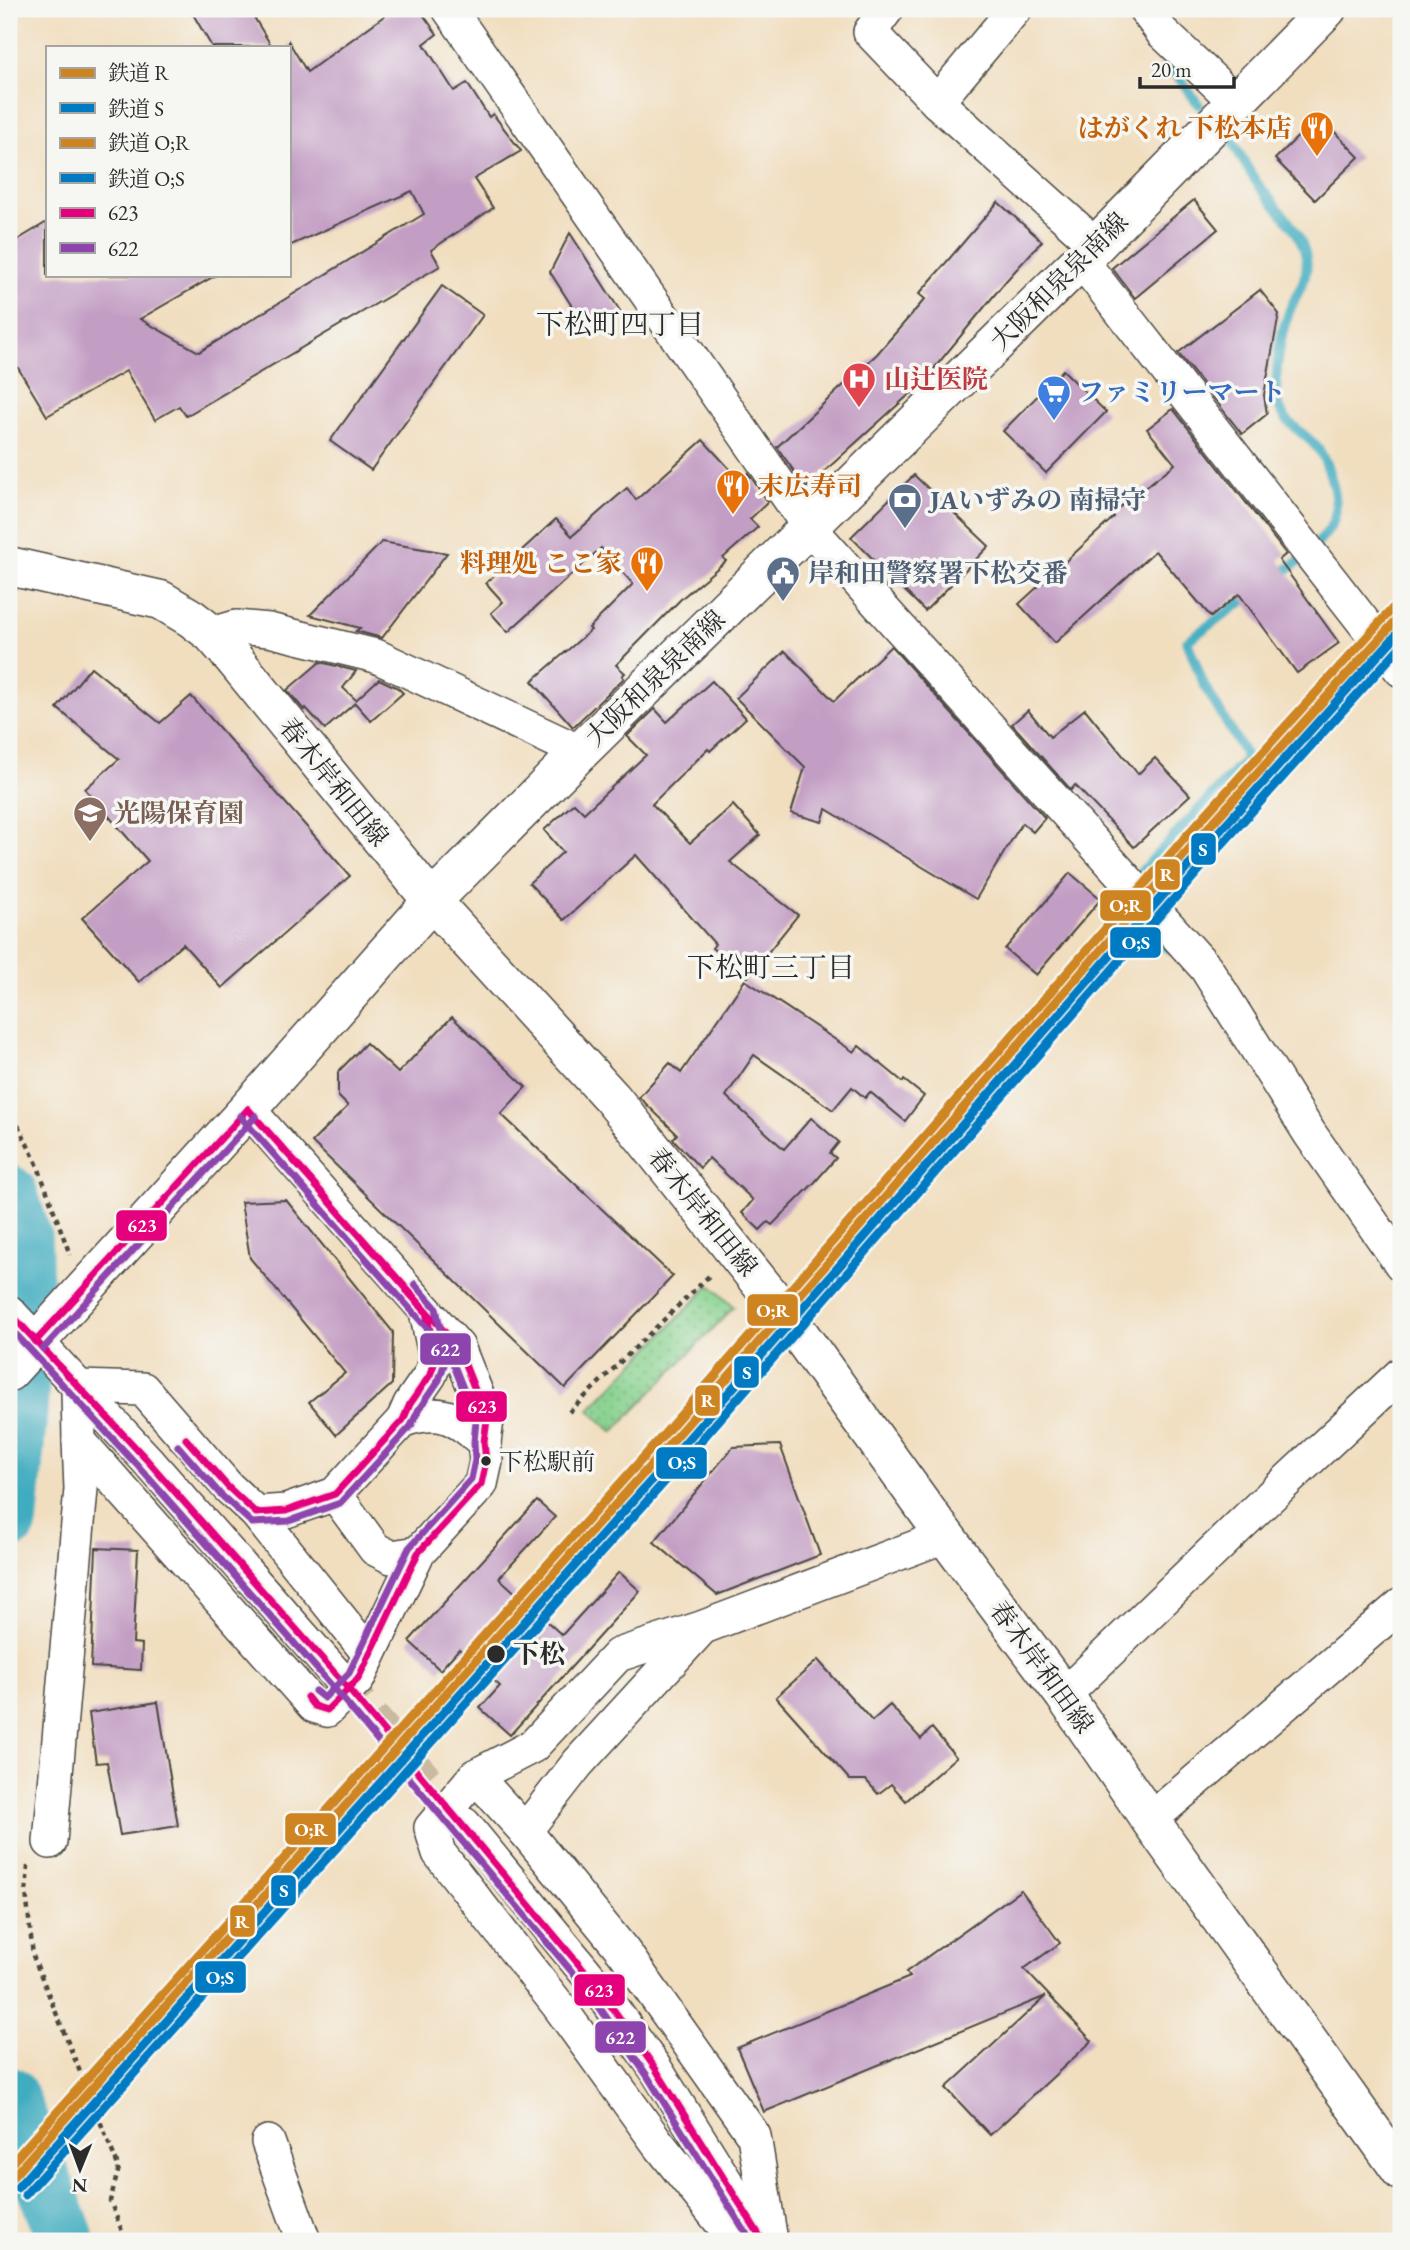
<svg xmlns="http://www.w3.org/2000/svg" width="1410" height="2250" font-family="'EB Garamond','Noto Serif JP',serif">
  <defs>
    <pattern id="park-dots" width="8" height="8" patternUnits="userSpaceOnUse" patternTransform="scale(1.75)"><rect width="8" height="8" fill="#87d18e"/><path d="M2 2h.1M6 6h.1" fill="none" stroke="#6faa74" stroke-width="1.8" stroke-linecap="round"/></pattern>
  </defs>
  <rect width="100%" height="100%" fill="#f6f6f2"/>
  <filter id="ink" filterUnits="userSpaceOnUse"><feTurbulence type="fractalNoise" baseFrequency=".0143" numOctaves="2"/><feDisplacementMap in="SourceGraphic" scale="14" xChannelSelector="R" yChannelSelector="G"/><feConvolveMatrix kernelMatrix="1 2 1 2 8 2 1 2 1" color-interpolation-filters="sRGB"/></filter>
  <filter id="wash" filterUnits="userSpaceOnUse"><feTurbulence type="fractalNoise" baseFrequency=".00686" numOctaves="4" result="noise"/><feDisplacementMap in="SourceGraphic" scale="28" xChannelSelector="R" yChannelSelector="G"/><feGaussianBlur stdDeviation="1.57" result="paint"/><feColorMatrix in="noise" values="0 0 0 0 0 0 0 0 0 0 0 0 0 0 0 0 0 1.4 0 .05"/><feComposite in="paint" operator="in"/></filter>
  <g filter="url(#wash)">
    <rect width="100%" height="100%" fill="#f1debf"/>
    <polygon fill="url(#park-dots)" stroke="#597e5c" stroke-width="2" points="710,1285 734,1307 613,1432 589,1410"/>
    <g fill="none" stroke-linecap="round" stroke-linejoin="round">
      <g stroke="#41acc0" stroke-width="10">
        <polyline points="1155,46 1199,105"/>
        <path d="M1230 137C1239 152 1247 169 1257 183 1273 206 1302 228 1306 258 1310 278 1295 295 1289 312 1280 335 1272 383 1279 406 1285 424 1303 432 1315 445 1327 458 1339 497 1335 515 1333 526 1326 533 1319 542"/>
        <polyline points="1276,577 1302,559"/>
        <polyline points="1141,872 1247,758 1204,685 1187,641 1253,594"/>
        <polyline points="1112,904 1125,888"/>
        <polyline points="1151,941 1173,950"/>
      </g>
      <g stroke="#41acc0" stroke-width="58">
        <polyline points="9,1194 23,1238 25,1310 19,1407 9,1521"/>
        <polyline points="9,2096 67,2241"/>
      </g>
    </g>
    <g id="blocks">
      <g fill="#c39ec4">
        <polygon points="190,9 249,9 272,47 212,47"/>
        <polygon points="394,9 419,9 437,34 424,44 454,91 467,83 489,117 493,114 521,151 474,179 493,208 431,250 440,266 186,416 179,406 155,420 126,371 47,416 9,353 9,245 47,222 47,275 216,275 140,319 199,352 424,214 412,191 289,246 289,42 307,72"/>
        <polygon points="1319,116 1359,157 1315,200 1275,159"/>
        <polygon points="1194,200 1218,229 1135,298 1112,268"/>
        <polygon points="998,202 1042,241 1005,282 914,393 912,392 806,488 777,447 877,354 925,299 919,294"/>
        <polygon points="570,233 622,314 591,336 550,272"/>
        <polygon points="442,286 483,315 371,470 330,441"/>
        <polygon points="1260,290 1279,314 1264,395 1267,414 1242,434 1178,353"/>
        <polygon points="1063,370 1106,412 1046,473 1003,431"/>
        <polygon points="1173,409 1286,554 1279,560 1339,643 1297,673 1239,594 1211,617 1155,551 1055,643 1019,604 1114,517 1111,514 1175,464 1147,429"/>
        <polygon points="703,440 740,480 748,473 768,502 750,519 758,527 723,558 726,561 682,598 616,665 625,673 622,676 624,678 573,727 532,681 591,630 589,628 633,584 601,548 508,632 491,613 503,602 486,583 556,519 572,536 627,488 636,500"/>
        <polygon points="914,475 989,546 925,611 851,537"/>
        <polygon points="382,542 447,553 382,638 356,631 360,628 310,615"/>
        <polygon points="891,646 1045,818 1033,832 1022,823 976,899 826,809 822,822 791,813 805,767 736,698 785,651 834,701"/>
        <polygon points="320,662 356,671 343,688 356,700 379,679 398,688 403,693 371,721 355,703 325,729 306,708 304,710 287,690"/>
        <polygon points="91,667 160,723 191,696 350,876 222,988 183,944 139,982 82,918 148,861 85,789 119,759 57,708"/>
        <polygon points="712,681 746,718 710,751 708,749 652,804 690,843 733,805 760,835 730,862 798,915 748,977 712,948 715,944 636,855 564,920 529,883 563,852 544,830 574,803 584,813 646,755 627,736 655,709 667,722"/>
        <polygon points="1085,709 1138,774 1155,758 1190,795 1134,847 1075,785 1071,790 1012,724 1028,710 1050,737"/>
        <polygon points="1070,873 1101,899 1036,975 1005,949"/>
        <polygon points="745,980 854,1052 859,1046 903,1082 904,1080 924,1096 905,1121 870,1092 865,1098 852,1087 833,1110 754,1055 726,1096 784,1149 811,1118 839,1142 830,1153 836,1158 815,1182 772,1225 768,1222 760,1230 742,1213 753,1200 709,1158 700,1168 673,1139 677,1134 639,1097 670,1063 681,1073"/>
        <polygon points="452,1017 526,1087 501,1114 673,1276 565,1388 312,1142 348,1106 338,1096 338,1072 366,1043 398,1073"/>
        <polygon points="286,1200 393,1332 392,1384 336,1435 309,1402 345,1373 250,1258 241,1202"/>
        <polygon points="780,1445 820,1555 717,1595 654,1542 733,1447"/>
        <polygon points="537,1501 555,1517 499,1578 562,1635 619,1572 640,1591 510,1735 480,1708 500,1686 459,1649 440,1670 409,1641"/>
        <polygon points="96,1548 138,1550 133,1643 142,1644 141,1670 91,1667"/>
        <polygon points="818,1660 872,1721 890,1705 921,1739 932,1728 956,1757 906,1801 891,1784 878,1794 866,1780 850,1780 776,1697"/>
        <polygon points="158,1702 178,1826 120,1835 107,1762 96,1763 89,1713"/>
        <polygon points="1021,1890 1060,1943 1024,1969 1092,2041 990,2135 946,2088 1046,1996 764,2112 737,2048 910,1977 906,1972"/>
      </g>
    </g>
  </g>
  <g filter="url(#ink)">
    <use href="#blocks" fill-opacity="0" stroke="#494641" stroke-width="2"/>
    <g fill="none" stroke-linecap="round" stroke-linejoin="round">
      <polyline stroke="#c9baa1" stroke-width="33" stroke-dasharray="33 17" stroke-linecap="butt" points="340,1679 464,1824"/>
      <g stroke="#494641" stroke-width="36">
        <g id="minor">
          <polyline points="449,9 809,527 1206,968 1310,1134 1401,1264"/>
          <polyline points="887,9 870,32 937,102 1096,245"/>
          <polyline points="1145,9 1162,32 1236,102"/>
          <polyline points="937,102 1015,9"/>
          <polyline points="1081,260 1401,670"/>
          <polyline points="212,634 236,627 269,630 376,656 580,752"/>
          <polyline points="9,1312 147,1460 340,1679"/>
          <polyline points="78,1387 79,1441 314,1706 327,1710 358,1679 418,1553 481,1484 486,1461 484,1442 487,1420 458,1347 248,1109"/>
          <polyline points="78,1387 143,1389 228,1487 256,1513 369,1654"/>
          <path d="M403 1420C444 1408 453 1417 484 1442"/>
          <polyline points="335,1494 375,1549 391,1557 418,1553"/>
          <polyline points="256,1513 286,1511 335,1494 403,1420 410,1404 430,1375 436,1359 426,1312"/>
          <polyline points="1064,1695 1260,1506 1401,1374"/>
          <polyline points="475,1776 525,1831 624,1952 754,2136 771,2241"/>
          <polyline points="1150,1820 1401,1605"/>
          <polyline points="464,1824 596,1985 655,2068 763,2241"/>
          <polyline points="525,1831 578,1763 700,1630"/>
          <polyline points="50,1842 81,1489 79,1441"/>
          <polyline points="268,2142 304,2241"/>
          <polyline points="747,2241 724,2226 657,2142 558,2005 439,1853 431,1828 475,1776 533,1746 618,1655 701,1628 945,1536"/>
        </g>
      </g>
      <g stroke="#494641" stroke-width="41">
        <g id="major">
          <polyline points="9,566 161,600 191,618 212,634 234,659 432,901 612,1098 785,1314 935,1522 1064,1695 1150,1820 1401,2171"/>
          <polyline points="9,1372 248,1109 432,901 580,752 1081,260 1327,9"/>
        </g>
      </g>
      <g stroke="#494641" stroke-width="4.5" stroke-dasharray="5 5" stroke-linecap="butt">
        <polyline points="9,1107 37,1164 70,1255"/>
        <polyline points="569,1412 711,1274"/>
        <polyline points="28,1866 26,1892 33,1956 119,2168 110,2201 126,2241"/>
      </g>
      <use href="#minor" stroke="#fff" stroke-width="33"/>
      <use href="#major" stroke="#fff" stroke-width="38"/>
      <g stroke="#f6f6f2" stroke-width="12">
        <g id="bus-1">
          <polyline points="248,1109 458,1347 487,1420 484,1442 486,1461 481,1484 418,1553 358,1679 327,1710 314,1706 307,1697"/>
          <polyline points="9,1312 147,1460 340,1679 596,1985 655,2068 763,2241"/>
          <polyline points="35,1342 248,1109"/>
          <polyline points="186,1439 228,1487 256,1513 286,1511 335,1494 403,1420 410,1404 430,1375 436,1359 426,1312 407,1291"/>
        </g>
      </g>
      <g stroke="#f6f6f2" stroke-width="12">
        <g id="bus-2">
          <polyline points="240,1116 449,1353 476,1421 474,1442 475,1460 471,1479 409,1548 349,1673 324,1698 315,1691"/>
          <polyline points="9,1327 139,1467 332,1686 588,1991 646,2074 751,2241"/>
          <polyline points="43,1349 256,1116"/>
          <polyline points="178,1446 220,1494 252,1523 289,1521 340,1503 411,1426 419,1409 439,1380 446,1359 436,1308 415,1284"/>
        </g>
      </g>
      <use href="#bus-1" stroke="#e5007d" stroke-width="7"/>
      <use href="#bus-2" stroke="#8e44ad" stroke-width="7"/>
      <g stroke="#f6f6f2" stroke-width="14">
        <polyline id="rail-1" points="9,2181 668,1446 1198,839 1401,615"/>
      </g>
      <g stroke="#f6f6f2" stroke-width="14">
        <polyline id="rail-2" points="17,2188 676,1453 1206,846 1401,630"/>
      </g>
      <g stroke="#f6f6f2" stroke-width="14">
        <polyline id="rail-3" points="9,2166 660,1439 1190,832 1393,608"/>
      </g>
      <g stroke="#f6f6f2" stroke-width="14">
        <polyline id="rail-4" points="25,2195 684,1460 1214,853 1401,646"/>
      </g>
      <use href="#rail-1" stroke="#ce8521" stroke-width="9"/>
      <use href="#rail-2" stroke="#007ac2" stroke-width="9"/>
      <use href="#rail-3" stroke="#ce8521" stroke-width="9"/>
      <use href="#rail-4" stroke="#007ac2" stroke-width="9"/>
    </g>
  </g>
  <defs>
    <g id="restaurant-pin" transform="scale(1.75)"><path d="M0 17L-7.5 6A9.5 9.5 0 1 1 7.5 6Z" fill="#e8710a" stroke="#f6f6f2"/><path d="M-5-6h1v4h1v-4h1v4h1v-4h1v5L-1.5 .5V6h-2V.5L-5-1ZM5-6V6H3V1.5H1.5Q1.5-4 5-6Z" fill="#fff"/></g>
    <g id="hospital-pin" transform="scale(1.75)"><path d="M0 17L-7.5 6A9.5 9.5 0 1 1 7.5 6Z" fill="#e0444e" stroke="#f6f6f2"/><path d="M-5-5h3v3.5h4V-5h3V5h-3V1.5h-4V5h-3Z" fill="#fff"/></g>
    <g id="supermarket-pin" transform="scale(1.75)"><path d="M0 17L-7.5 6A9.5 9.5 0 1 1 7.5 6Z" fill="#3f7fe0" stroke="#f6f6f2"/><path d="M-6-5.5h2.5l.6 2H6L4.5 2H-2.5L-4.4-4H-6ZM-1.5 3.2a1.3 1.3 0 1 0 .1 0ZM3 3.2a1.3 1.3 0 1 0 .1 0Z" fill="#fff"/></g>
    <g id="bank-pin" transform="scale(1.75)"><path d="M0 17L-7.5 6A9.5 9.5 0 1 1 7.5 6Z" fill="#5c6f8a" stroke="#f6f6f2"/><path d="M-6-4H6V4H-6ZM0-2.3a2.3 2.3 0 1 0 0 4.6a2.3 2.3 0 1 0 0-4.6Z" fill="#fff"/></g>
    <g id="civic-pin" transform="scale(1.75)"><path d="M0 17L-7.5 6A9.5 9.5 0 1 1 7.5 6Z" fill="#5c6f8a" stroke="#f6f6f2"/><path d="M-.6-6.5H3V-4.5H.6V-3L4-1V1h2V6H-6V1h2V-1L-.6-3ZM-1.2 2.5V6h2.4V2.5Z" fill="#fff"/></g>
    <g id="school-pin" transform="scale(1.75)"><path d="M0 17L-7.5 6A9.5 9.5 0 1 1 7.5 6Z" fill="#8d6e63" stroke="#f6f6f2"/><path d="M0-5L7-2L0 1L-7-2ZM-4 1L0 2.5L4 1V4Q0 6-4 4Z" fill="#fff"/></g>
  </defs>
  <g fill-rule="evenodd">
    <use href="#restaurant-pin" x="1317" y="128"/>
    <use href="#hospital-pin" x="859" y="379"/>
    <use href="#supermarket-pin" x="1054" y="392"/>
    <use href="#restaurant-pin" x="733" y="486"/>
    <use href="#bank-pin" x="905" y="500"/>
    <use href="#restaurant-pin" x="647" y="563"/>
    <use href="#civic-pin" x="783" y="573"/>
    <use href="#school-pin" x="90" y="813"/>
  </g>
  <g fill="#2b2b2b" stroke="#f6f6f2" stroke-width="2.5">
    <circle cx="486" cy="1461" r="6"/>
    <circle cx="496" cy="1654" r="10"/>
  </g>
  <g text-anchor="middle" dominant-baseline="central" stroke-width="7" stroke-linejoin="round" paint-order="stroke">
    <g font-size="24" fill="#2b2b2b" stroke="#f6f6f2" text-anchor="start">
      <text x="499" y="1461">下松駅前</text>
    </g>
    <g font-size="26" font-weight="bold" fill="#c56008" stroke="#f6f6f2" text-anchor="end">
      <text x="1292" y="128">はがくれ 下松本店</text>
      <text x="758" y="486" text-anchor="start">末広寿司</text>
      <text x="622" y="563">料理処 ここ家</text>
    </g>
    <g font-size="26" fill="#2b2b2b" stroke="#f6f6f2">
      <text transform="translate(1059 281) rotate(-45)">大阪和泉泉南線</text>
      <text transform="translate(655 678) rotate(-44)">大阪和泉泉南線</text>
      <text transform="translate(334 782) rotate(51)">春木岸和田線</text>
      <text transform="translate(703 1212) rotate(51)">春木岸和田線</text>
      <text transform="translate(1042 1667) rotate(54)">春木岸和田線</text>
    </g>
    <g font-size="26" font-weight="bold" fill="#be3a42" stroke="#f6f6f2" text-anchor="start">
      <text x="884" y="379">山辻医院</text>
    </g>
    <g font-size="26" font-weight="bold" fill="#366cbe" stroke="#f6f6f2" text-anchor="start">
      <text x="1078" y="392">ファミリーマート</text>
    </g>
    <g font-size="26" font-weight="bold" fill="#4e5e75" stroke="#f6f6f2" text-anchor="start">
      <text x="930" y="500">JAいずみの 南掃守</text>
      <text x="808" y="573">岸和田警察署下松交番</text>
    </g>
    <g font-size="26" font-weight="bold" fill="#785e54" stroke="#f6f6f2" text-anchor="start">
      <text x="114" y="813">光陽保育園</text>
    </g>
    <g font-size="26" font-weight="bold" fill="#2b2b2b" stroke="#f6f6f2" text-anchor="start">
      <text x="513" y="1654">下松</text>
    </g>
    <g font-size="28" fill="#2b2b2b" stroke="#f6f6f2">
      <text x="620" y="324">下松町四丁目</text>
      <text x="771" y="967">下松町三丁目</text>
    </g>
  </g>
  <g stroke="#f6f6f2" stroke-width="2.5">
    <rect x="1190" y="832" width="27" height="34" rx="7" fill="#007ac2"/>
    <rect x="1154" y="858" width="27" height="33" rx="7" fill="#ce8521"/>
    <rect x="1099" y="889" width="53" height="33" rx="7" fill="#ce8521"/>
    <rect x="1109" y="926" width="53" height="33" rx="7" fill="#007ac2"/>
    <rect x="115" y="1209" width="53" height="33" rx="7" fill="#e5007d"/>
    <rect x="746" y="1293" width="53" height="34" rx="7" fill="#ce8521"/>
    <rect x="419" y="1332" width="53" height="34" rx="7" fill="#8e44ad"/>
    <rect x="733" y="1355" width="27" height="34" rx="7" fill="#007ac2"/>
    <rect x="694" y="1384" width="27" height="33" rx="7" fill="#ce8521"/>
    <rect x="455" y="1390" width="53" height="33" rx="7" fill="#e5007d"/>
    <rect x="655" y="1446" width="53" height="34" rx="7" fill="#007ac2"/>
    <rect x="284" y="1812" width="53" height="34" rx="7" fill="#ce8521"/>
    <rect x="270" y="1874" width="27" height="33" rx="7" fill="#007ac2"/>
    <rect x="229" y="1904" width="27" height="34" rx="7" fill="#ce8521"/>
    <rect x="194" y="1960" width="53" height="34" rx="7" fill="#007ac2"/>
    <rect x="573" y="1973" width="53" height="34" rx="7" fill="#e5007d"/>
    <rect x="594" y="2020" width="53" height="34" rx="7" fill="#8e44ad"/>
  </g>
  <g font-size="19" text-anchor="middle" font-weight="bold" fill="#fff">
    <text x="1203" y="856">S</text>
    <text x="1167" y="881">R</text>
    <text x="1126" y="912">O;R</text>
    <text x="1136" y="949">O;S</text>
    <text x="142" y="1232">623</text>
    <text x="773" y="1317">O;R</text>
    <text x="445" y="1356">622</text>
    <text x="747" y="1379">S</text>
    <text x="708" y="1407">R</text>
    <text x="482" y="1413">623</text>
    <text x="682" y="1469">O;S</text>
    <text x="311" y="1836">O;R</text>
    <text x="284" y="1897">S</text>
    <text x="242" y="1928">R</text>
    <text x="220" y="1984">O;S</text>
    <text x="599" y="1997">623</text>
    <text x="620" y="2044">622</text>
  </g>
  <rect width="1410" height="2250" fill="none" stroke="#f6f6f2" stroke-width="35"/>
  <rect x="46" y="46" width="245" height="231" fill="#f6f6f2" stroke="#a5a5a2" stroke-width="2"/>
  <rect x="60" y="68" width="35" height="10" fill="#ce8521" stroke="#a5a5a2" stroke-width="2"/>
  <text x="108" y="80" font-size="21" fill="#2b2b2b">鉄道 R</text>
  <rect x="60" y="103" width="35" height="10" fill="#007ac2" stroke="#a5a5a2" stroke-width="2"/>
  <text x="108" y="116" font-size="21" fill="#2b2b2b">鉄道 S</text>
  <rect x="60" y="138" width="35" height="10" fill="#ce8521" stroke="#a5a5a2" stroke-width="2"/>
  <text x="108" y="150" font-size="21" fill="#2b2b2b">鉄道 O;R</text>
  <rect x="60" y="173" width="35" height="10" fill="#007ac2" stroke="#a5a5a2" stroke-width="2"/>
  <text x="108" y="186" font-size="21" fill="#2b2b2b">鉄道 O;S</text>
  <rect x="60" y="208" width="35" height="10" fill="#e5007d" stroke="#a5a5a2" stroke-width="2"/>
  <text x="108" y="220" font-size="21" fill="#2b2b2b">623</text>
  <rect x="60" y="243" width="35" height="10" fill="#8e44ad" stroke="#a5a5a2" stroke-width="2"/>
  <text x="108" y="256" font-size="21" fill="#2b2b2b">622</text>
  <g transform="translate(80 2169) rotate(181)" stroke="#f6f6f2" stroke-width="5" paint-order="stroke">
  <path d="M0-5L12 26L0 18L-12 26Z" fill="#2b2b2b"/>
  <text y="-10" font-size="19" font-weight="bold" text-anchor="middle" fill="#2b2b2b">N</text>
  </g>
  <path d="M1140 77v10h94v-10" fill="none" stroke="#2b2b2b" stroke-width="3.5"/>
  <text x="1151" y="77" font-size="21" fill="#2b2b2b" stroke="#f6f6f2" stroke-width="5" paint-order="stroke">20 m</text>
</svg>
